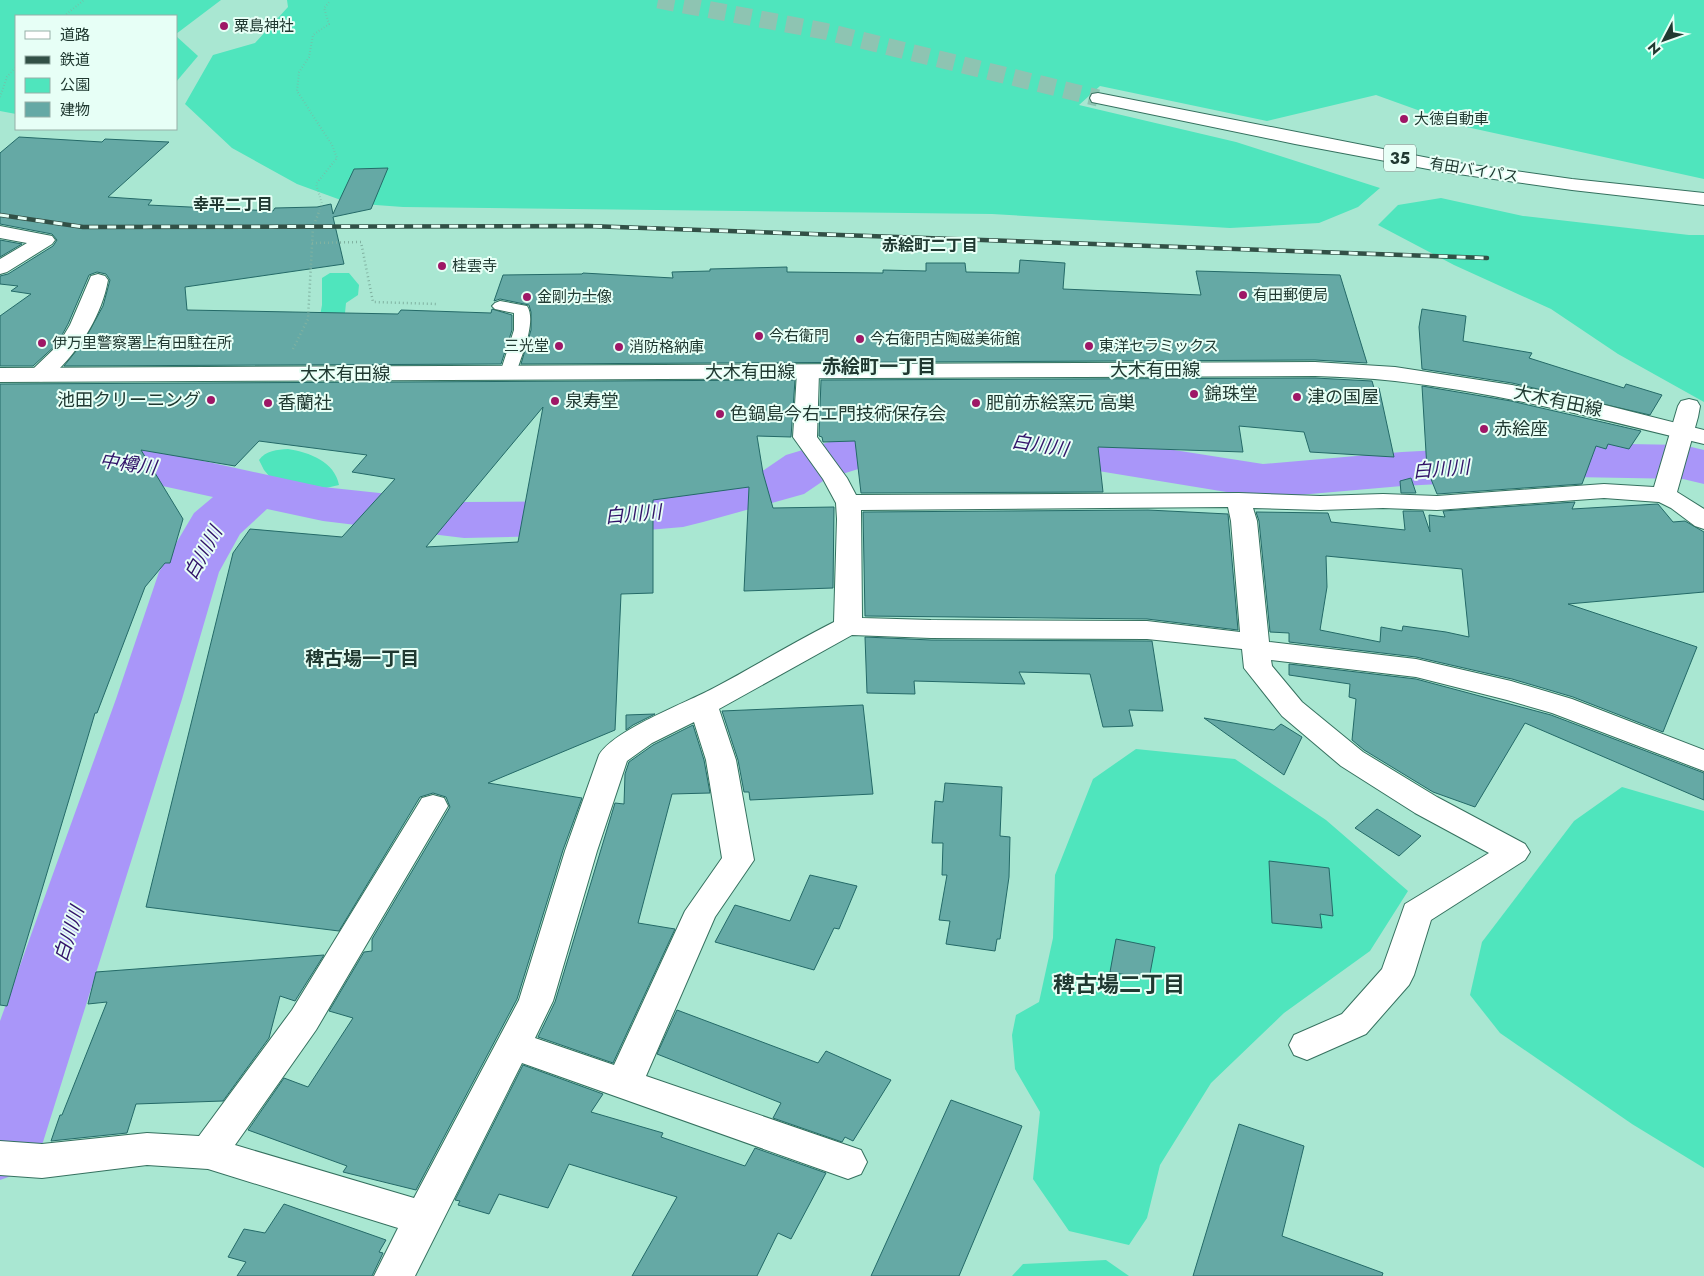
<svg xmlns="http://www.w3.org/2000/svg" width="1704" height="1276" font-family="Jost,'Noto Sans JP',sans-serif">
  <rect width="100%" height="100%" fill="#a9e7d2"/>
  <g fill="#4fe5bd">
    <polygon points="0,0 221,0 176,34 176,16 16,16 16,114 0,111"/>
    <polygon points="287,0 1704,0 1704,179 1462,126 1376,95 1267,121 1100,86 1079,105 1236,142 1380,188 1358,207 1319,223 1230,228 992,214 403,207 349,203 297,184 232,148 185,104 213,55 255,43 288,7"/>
    <polygon points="176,36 198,56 176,82"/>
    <polygon points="1441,198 1523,216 1689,235 1704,235 1704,402 1618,354 1551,309 1454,265 1378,225 1398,205"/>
    <polygon points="330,273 349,273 359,285 358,295 346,303 345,313 337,326 320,316 322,305 322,278"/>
    <path d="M288 449C309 452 335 462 339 485L326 488 270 477 264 470 259 460C266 450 277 450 288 449Z"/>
    <polygon points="1136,749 1235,759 1326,820 1408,891 1370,951 1284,1013 1211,1083 1160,1165 1147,1218 1129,1245 1069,1231 1033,1179 1040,1112 1015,1069 1012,1035 1016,1015 1039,1002 1053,938 1055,875 1093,779"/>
    <polygon points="1622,787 1704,811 1704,1168 1632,1124 1500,1033 1470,995 1482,942 1574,821"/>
    <polygon points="1106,1260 1129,1276 1012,1276 1023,1264"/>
  </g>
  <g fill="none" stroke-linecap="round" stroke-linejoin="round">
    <polygon fill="#a996f9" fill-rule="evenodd" points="935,418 982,420 1263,464 1402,452 1573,443 1683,445 1704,450 1704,484 1683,479 1573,477 1402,486 1263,498 982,452 935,450 894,458 826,479 804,494 703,522 683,527 589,535 464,538 323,521 267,509 240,534 219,572 182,699 43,1142 31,1169 0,1180 0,1021 116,699 159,572 194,513 213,497 135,480 51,471 0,484 0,450 50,437 135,446 323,487 464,502 589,501 680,493 764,470 786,455 866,431"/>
  </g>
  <g fill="#65a9a5" stroke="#246a68" fill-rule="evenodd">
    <polygon points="19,137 102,142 105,139 169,142 108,197 152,200 148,205 273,211 275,208 317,207 331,204 333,214 354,169 388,168 371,209 333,217 344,264 185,287 187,310 398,314 401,310 491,313 492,309 512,315 512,330 501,364 64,366 84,341 103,306 110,280 106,274 97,272 89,275 68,324 57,344 33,366 0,366 0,316 31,294 11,291 18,286 0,284 0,276 8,274 53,246 57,240 52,234 0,224 0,153"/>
    <polygon points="0,240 22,244 0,257"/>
    <polygon points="1020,260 1065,263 1063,289 1201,295 1196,271 1340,275 1367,363 1315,360 521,364 531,330 531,312 529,305 500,299 494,301 503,275 582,274 583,273 673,278 672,272 710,271 710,269 787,267 787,272 883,273 883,270 926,271 926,263 965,263 966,272 1019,273"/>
    <polygon points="1422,309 1466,316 1463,341 1532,353 1529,358 1624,388 1626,384 1662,395 1650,415 1512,383 1422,369 1419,327"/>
    <polygon points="1315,378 1372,381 1374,388 1379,388 1394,457 1310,452 1304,432 1239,426 1243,452 1098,447 1103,492 861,493 855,441 823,442 822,437 819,436 821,380"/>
    <path d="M795 380 791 437 757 436 763 473 773 508 834 507 833 588 744 591 749 487 653 500V593L621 594 615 730 488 783 582 798 563 850 517 999 416 1190 343 1172 347 1166 248 1130 284 1078 308 1087 353 1018 329 1011 364 952 372 951V939L450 807 446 797 433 793 420 797 339 931 146 907 233 553 250 529 342 537 395 479 352 472 367 455 259 441 235 466 141 450 183 519 170 563H165L145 587 97 713H95L7 1006 0 1005V384ZM543 407 518 542 426 547Z"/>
    <polygon points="1422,386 1511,401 1641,431 1629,449 1608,444 1606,449 1596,446 1582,484 1437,494 1427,469"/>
    <polygon points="1411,478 1416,493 1401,493 1400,481"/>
    <path d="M1575 502 1572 509 1658 504 1673 522 1685 521 1704 532V592L1568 604 1697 647 1663 732 1573 697 1512 679 1416 657 1289 642V633L1270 632 1259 521 1256 512 1328 513 1331 522 1405 530 1403 511H1423L1430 532 1429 515 1445 517 1443 511ZM1326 556 1462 569 1469 637 1446 632 1403 626 1402 631 1381 627 1380 642 1320 630 1327 587Z"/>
    <polygon points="1148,510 1228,514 1238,630 1147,619 865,616 863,512"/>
    <polygon points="865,637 931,640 1152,641 1163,711 1129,710 1133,726 1103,727 1090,674 1019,672 1025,684 914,681 915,694 867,693"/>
    <polygon points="1289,664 1416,679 1551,715 1704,773 1704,800 1525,723 1475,807 1433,792 1364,750 1352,740 1356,699 1349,697 1350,684 1289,675"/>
    <polygon points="863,705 873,794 750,800 749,792 744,792 738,760 722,711"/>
    <polygon points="655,714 633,725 626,730 626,715"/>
    <polygon points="1204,718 1274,730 1281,724 1302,737 1284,775"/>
    <polygon points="693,725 704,760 710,793 672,794 638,923 675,929 613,1063 538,1037 555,1002 615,803 624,804 625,774 629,762 653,745"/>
    <polygon points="945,783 1002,787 1000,836 1010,837 1009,877 1000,939 997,939 995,951 946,944 950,921 939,920 947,875 942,875 943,843 932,843 935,801 943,802"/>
    <polygon points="1377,809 1421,836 1399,856 1355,828"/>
    <polygon points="1269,861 1329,868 1333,916 1320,914 1322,928 1272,923"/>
    <polygon points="810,875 857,886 839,929 834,928 814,970 715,942 735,905 790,921"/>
    <polygon points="1116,939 1155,947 1149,979 1110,972"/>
    <polygon points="324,955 295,1001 280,996 269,1038 223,1101 136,1104 127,1133 51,1141 60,1115 62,1115 107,1002 88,1004 96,972"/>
    <polygon points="677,1010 818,1063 826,1051 891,1080 853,1141 845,1137 842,1142 773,1118 781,1103 657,1054"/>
    <polygon points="523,1065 603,1094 591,1112 663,1133 661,1137 745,1166 755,1148 826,1173 791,1239 778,1233 757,1276 632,1276 677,1197 569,1164 548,1208 499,1194 489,1214 458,1205 460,1201 455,1200"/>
    <polygon points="951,1100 1022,1126 959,1276 871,1276"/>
    <polygon points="1239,1124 1304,1146 1282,1236 1383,1273 1382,1276 1193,1276"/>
    <polygon points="284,1204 386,1240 379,1252 383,1253 372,1276 237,1276 246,1262 228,1257 244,1229 265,1233"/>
  </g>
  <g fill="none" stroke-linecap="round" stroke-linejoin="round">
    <polyline stroke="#8ec4b2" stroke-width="17" stroke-dasharray="17 9" stroke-linecap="butt" points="658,0 824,31 1098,98"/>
    <g stroke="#35715f" stroke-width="2">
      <path id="service" d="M500 301 527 306C537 321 521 357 516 373L514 376H502L500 373 514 330V313L495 309 492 306 495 303Z"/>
    </g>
    <g stroke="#35715f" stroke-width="2">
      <g id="minor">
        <polygon points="0,226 52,236 55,240 52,244 7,272 0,274 0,259 27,243 0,238"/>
        <path d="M98 274 105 276 108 280C102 314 82 346 58 370 55 373 51 378 47 380 42 382 37 381 32 380L29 375 32 370 58 345 70 325 91 276Z"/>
        <path d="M808 365 816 367 819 372 817 437 847 478 856 495 1239 493 1320 496 1383 494 1437 496 1604 484 1654 487 1678 406 1681 401 1689 399 1697 401 1700 406 1698 417 1677 492 1704 509V529L1695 526 1671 508 1659 502 1604 498 1437 510 1383 508 1320 510 1253 508 1257 521 1269 642 1416 659 1511 681 1572 699 1704 750V771L1552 713 1507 700 1416 677 1271 660 1272 666 1302 702 1363 752 1437 797 1525 844 1530 852 1525 860 1431 920 1414 975 1409 985 1366 1034 1307 1060 1294 1055 1289 1045 1294 1035 1342 1014 1382 969 1405 904 1489 853 1415 813 1341 766 1282 716 1244 668 1242 649 1147 639 931 638 852 635 719 709 736 760 754 860 715 917 646 1076 861 1150 867 1162 861 1174 848 1179 522 1063 415 1276H374L398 1228 208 1169 147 1165 42 1178 0 1175V1141L42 1144 147 1133 199 1136 292 1010 422 798 433 795 444 798 448 806 316 1030 235 1145 414 1198 519 1000 565 851 599 755C614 730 683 704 710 690 752 668 792 643 834 622L837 519 836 503 823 479 793 437 797 372 800 367ZM1228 507 1231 521 1240 632 1147 621 931 620 862 618 861 510ZM694 722 706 760 722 858 685 911 614 1065 535 1038 553 1001 597 851 627 761 652 743Z"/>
      </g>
    </g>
    <g stroke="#35715f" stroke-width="2">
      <path id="secondary" d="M1315 362 1395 367 1512 385 1589 401 1704 430V444C1601 419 1500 393 1395 381 1368 378 1342 377 1315 376L0 382V368Z"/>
    </g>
    <g stroke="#35715f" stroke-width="2">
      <polygon id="trunk" points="1098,93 1444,161 1572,179 1704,193 1704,205 1572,190 1444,172 1295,144 1092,102 1090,98 1092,94"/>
    </g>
    <g stroke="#80b2a1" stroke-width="2" stroke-dasharray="0.5 2.5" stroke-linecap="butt">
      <polyline points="64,16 84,0"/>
      <polyline points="0,97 7,77 16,67"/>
      <polyline points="318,214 322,204 316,184 337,158 332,145 297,91 299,72 309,57 313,35 329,24 324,8 330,1"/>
    </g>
    <g stroke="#80b2a1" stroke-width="2.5" stroke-dasharray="1 3" stroke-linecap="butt">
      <polyline points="312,243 361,242 373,302 437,304"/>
      <polyline points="293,349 308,319 313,227 319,212"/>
    </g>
    <use href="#service" fill="#fff" fill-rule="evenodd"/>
    <use href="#minor" fill="#fff" fill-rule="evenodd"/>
    <use href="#secondary" fill="#fff" fill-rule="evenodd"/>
    <use href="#trunk" fill="#fff" fill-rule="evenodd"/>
    <g stroke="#325046" stroke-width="4.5">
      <polyline id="rail" points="0,215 83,227 588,226 1487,258"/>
    </g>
    <use href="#rail" stroke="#e7fff6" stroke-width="3" stroke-dasharray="9" stroke-linecap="butt"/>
  </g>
  <g fill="#9e1766" stroke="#e7fff6" stroke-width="2">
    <circle cx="224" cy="26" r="5"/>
    <circle cx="1404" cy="119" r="5"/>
    <circle cx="442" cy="266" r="5"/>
    <circle cx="1243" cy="295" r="5"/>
    <circle cx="527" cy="297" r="5"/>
    <circle cx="759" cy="336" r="5"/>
    <circle cx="860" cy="339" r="5"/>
    <circle cx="42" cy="343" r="5"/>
    <circle cx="559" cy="346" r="5"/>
    <circle cx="1089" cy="346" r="5"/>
    <circle cx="619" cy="347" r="5"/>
    <circle cx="1194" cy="394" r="5"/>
    <circle cx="1297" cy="397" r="5"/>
    <circle cx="211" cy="400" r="5"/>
    <circle cx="555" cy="401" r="5"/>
    <circle cx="268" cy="403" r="5"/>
    <circle cx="976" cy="403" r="5"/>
    <circle cx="720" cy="414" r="5"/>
    <circle cx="1484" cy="429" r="5"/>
  </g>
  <g text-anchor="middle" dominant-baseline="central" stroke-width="4" stroke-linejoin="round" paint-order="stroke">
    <g font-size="15" fill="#203931" stroke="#e7fff6" text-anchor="start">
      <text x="234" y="26">粟島神社</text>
      <text x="1414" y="119">大徳自動車</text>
      <text x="452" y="266">桂雲寺</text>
      <text x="1253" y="295">有田郵便局</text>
      <text x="537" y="297">金剛力士像</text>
      <text x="769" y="336">今右衛門</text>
      <text x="870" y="339">今右衛門古陶磁美術館</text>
      <text x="52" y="343">伊万里警察署上有田駐在所</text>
      <text x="549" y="346" text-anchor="end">三光堂</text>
      <text x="1099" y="346">東洋セラミックス</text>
      <text x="629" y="347">消防格納庫</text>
    </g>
    <g font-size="15" fill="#203931" stroke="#e7fff6">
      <text transform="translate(1474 170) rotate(9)">有田バイパス</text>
    </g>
    <rect fill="#e7fff6" stroke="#5c746c" stroke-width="1" x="1384" y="144.5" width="32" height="27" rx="4"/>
    <g font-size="16" font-weight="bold" fill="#203931">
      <text x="1400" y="158">35</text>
    </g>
    <g font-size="16" font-weight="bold" fill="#203931" stroke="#e7fff6">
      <text x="233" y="204">幸平二丁目</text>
      <text x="930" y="245">赤絵町二丁目</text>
    </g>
    <g font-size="18" fill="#203931" stroke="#e7fff6">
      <text x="1155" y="370">大木有田線</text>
      <text x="750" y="372">大木有田線</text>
      <text x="345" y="374">大木有田線</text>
      <text transform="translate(1558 401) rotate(12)">大木有田線</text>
    </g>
    <g font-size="18" fill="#203931" stroke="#e7fff6" text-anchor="start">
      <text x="1204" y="394">錦珠堂</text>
      <text x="1307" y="397">津の国屋</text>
      <text x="201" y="400" text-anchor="end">池田クリーニング</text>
      <text x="565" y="401">泉寿堂</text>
      <text x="278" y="403">香蘭社</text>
      <text x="986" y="403">肥前赤絵窯元 高巣</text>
      <text x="730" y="414">色鍋島今右エ門技術保存会</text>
      <text x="1494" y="429">赤絵座</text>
    </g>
    <g font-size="19" font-weight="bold" fill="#203931" stroke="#e7fff6">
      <text x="879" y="366">赤絵町一丁目</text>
      <text x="362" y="658">稗古場一丁目</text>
    </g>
    <g font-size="19" font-style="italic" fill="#311369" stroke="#e7fff6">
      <text transform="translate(1040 445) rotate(9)">白川川</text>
      <text transform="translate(128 464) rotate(8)">中樽川</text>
      <text transform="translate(1441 469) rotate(-4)">白川川</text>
      <text transform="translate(633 514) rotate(-5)">白川川</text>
      <text transform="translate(203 553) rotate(-61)">白川川</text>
      <text transform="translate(69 934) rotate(-72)">白川川</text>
    </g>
    <g font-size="22" font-weight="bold" fill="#203931" stroke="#e7fff6">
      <text x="1119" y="984">稗古場二丁目</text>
    </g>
  </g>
  <rect x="15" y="15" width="162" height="115" fill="#e7fff6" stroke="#97b0a7"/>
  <rect x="25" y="31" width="25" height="8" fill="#ffffff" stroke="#97b0a7"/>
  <text x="60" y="40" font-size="15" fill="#203931">道路</text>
  <rect x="25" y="56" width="25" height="8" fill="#325046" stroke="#97b0a7"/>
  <text x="60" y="65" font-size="15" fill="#203931">鉄道</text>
  <rect x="25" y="78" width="25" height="15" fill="#4fe5bd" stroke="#97b0a7"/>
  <text x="60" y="90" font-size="15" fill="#203931">公園</text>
  <rect x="25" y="102" width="25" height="15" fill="#65a9a5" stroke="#97b0a7"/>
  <text x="60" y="115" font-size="15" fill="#203931">建物</text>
  <g transform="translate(1664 40) rotate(229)" stroke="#e7fff6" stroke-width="4" paint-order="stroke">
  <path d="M0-4L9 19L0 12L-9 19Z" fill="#203931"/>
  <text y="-8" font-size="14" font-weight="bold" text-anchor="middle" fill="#203931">N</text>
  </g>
</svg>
